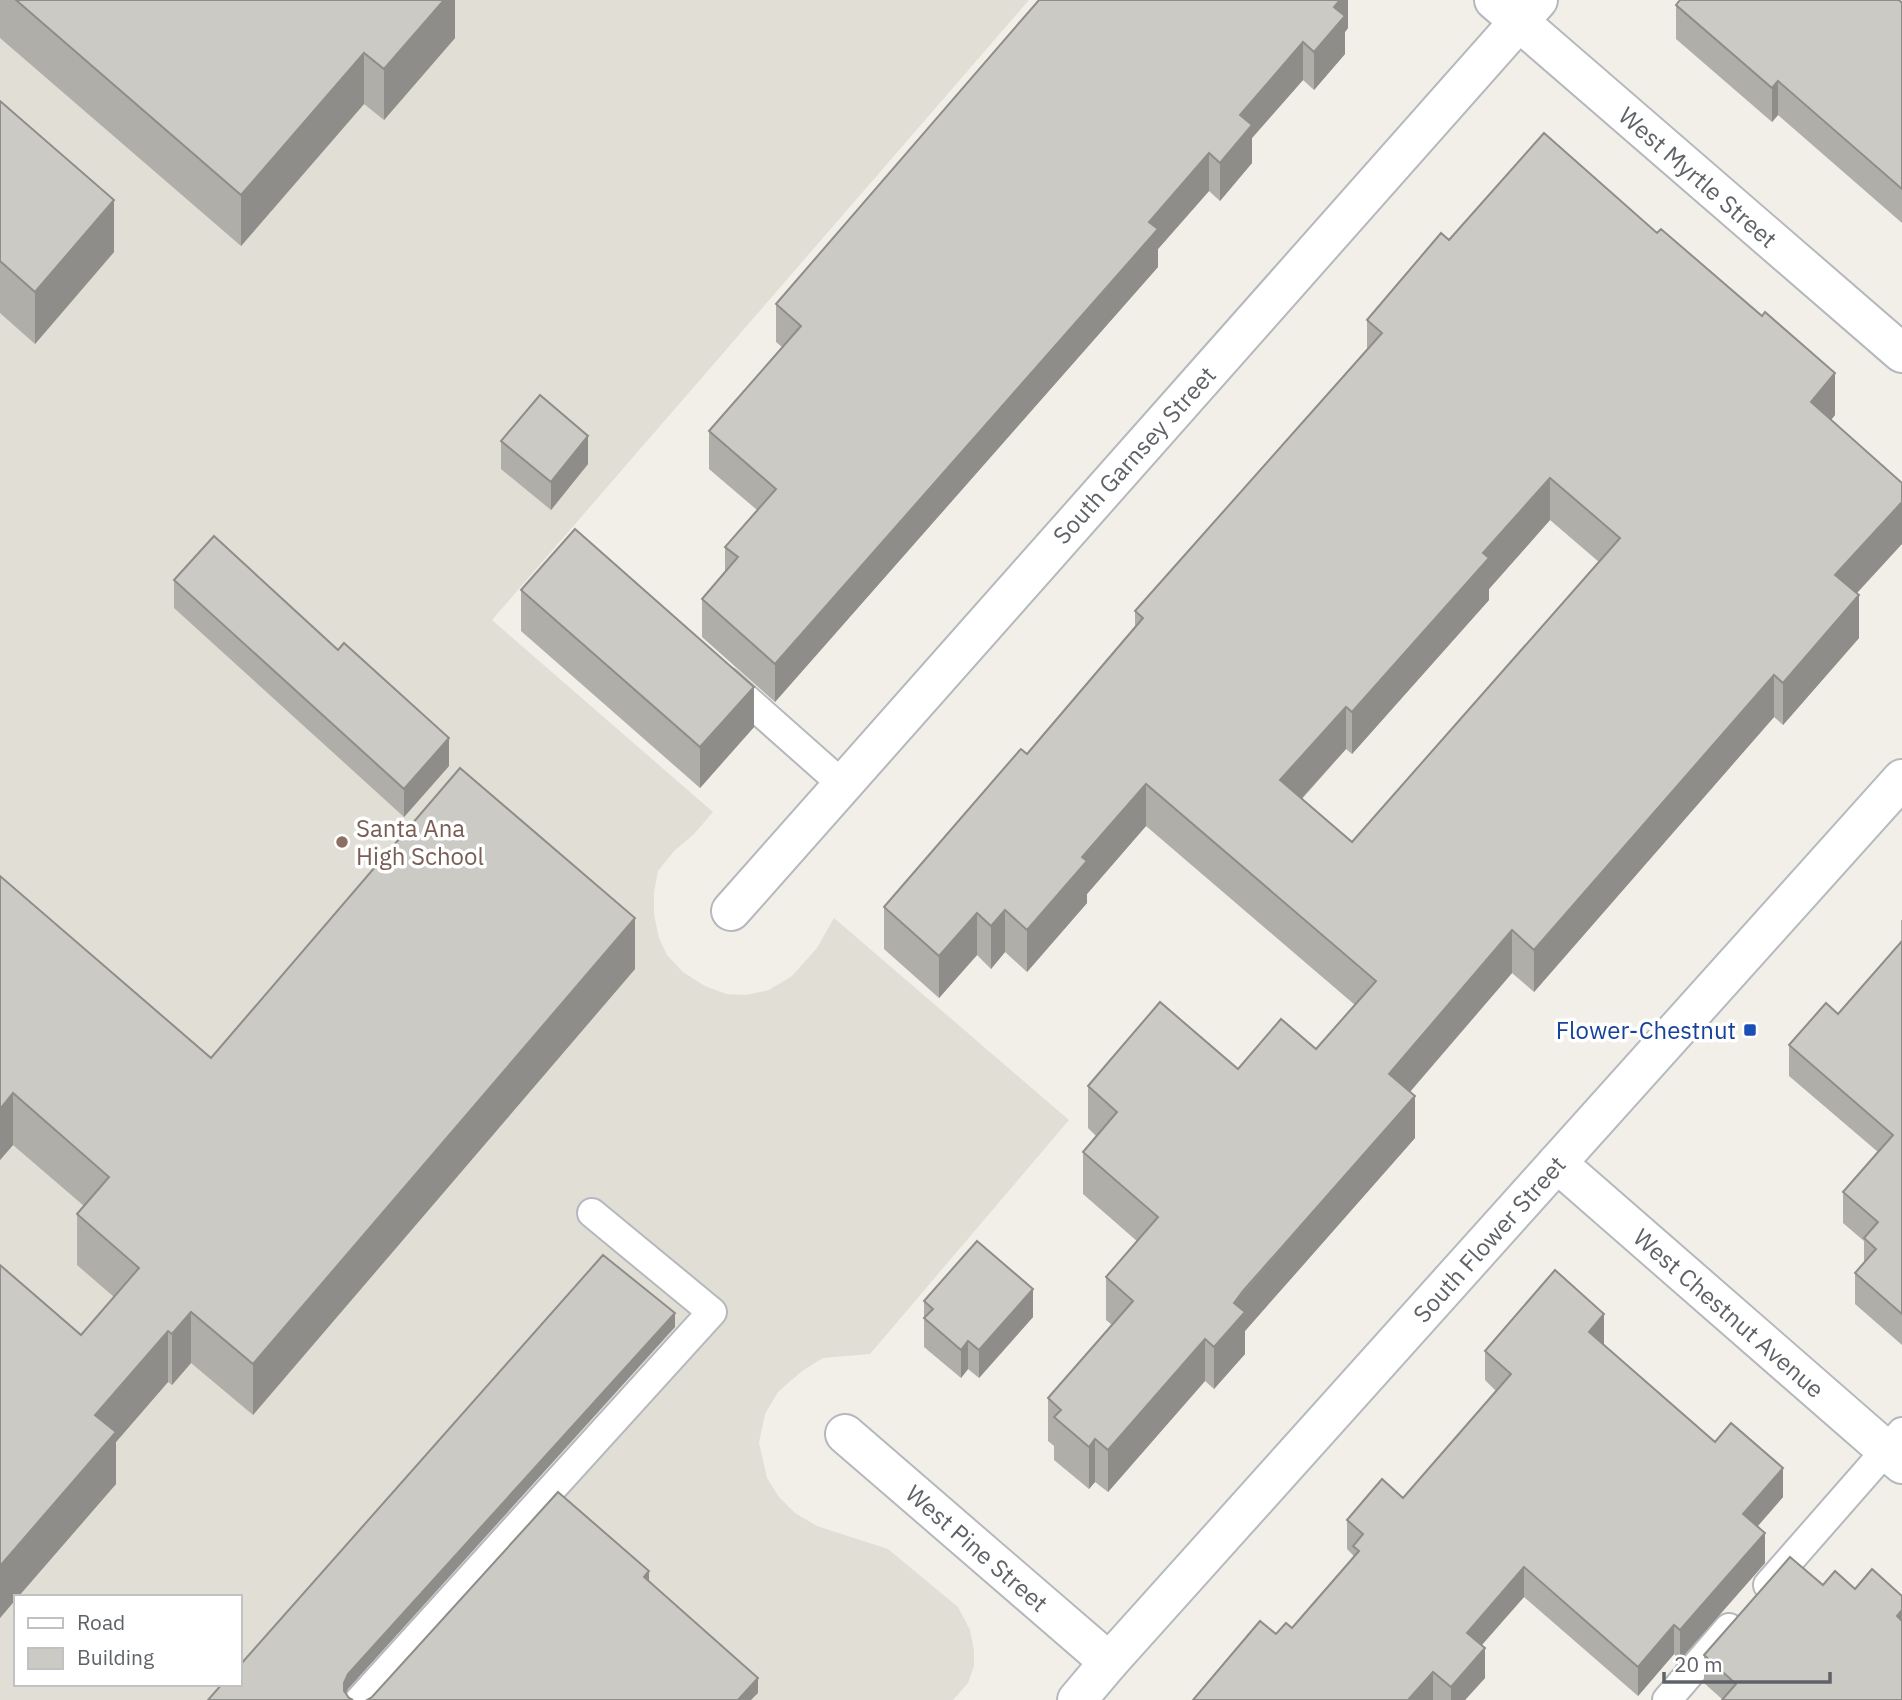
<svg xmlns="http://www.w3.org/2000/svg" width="1902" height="1700" font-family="'IBM Plex Sans',sans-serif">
  <rect width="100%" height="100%" fill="#f1efe8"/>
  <path fill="#e1ded6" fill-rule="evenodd" d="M0 0H1029L492 620 713 812 694 834 674 851 658 871 654 892V915L659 938 667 955 683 972 705 986 726 994 746 995 769 990 792 976 817 948 834 918 1069 1120 870 1354 823 1358 802 1371 778 1392 765 1414 759 1443 767 1478 779 1497 795 1513 817 1526 888 1549 958 1607 970 1630 974 1651V1666L968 1683 953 1700H0ZM16 1597H240V1684H16Z"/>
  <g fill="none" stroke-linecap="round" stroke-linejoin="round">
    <g stroke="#b5b8bc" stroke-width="32">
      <g id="lane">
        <polyline points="727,682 842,784"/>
        <polyline points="1768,1585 1902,1432"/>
        <polyline points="360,1700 712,1312 592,1213"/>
        <polyline points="1667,1700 1729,1628"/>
      </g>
    </g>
    <g stroke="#b5b8bc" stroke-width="42">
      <g id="street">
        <polyline points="1494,0 1902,353"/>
        <polyline points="731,911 1538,0"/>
        <polyline points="1557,1163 1902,1464"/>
        <polyline points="845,1434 1109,1662"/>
      </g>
    </g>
    <g stroke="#b6babf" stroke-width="42">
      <polyline id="secondary" points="1077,1700 1109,1662 1902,779"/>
    </g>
    <use href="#lane" stroke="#fff" stroke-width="28"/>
    <use href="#street" stroke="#fff" stroke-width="38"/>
    <use href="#secondary" stroke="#fff" stroke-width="38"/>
  </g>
  <g fill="#afaea9" fill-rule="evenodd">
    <polygon points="0,0 455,0 455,38 384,120 364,104 241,246 0,38"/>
    <polygon points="1348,0 1348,28 1345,32 1345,54 1314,90 1303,80 1252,138 1252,163 1220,201 1209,191 1158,249 1158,267 775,702 702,637 702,599 725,571 725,547 757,510 709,469 709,431 782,347 776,342 776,304"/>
    <polygon points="1902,3 1902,223 1778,115 1772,122 1676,39 1676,5"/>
    <polygon points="0,101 114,252 35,344 0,313"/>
    <path d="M1449 240 1835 415 1831 420 1857 594 1859 638 1783 725 1774 717 1534 992 1512 973 1410 1092 1415 1138 1245 1331V1354L1214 1389 1205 1381 1108 1492 1095 1482 1089 1489 1054 1460V1446L1048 1441V1398L1112 1325 1106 1320V1277L1138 1242 1083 1194V1152L1096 1136 1088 1128V1086L1238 1069 1316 1049 1355 1005 1146 826 1087 894V903L1027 972 1005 952 991 969 977 955 939 998 884 949V907L1027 754 1135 627V611L1367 350V320ZM1550 520 1599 562 1352 842 1302 799 1346 749 1352 754 1489 600V589Z"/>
    <polygon points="501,441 588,464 551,510 501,469"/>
    <polygon points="174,580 449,766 404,817 174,608"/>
    <polygon points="521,590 754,727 700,788 521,631"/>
    <polygon points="0,876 211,1058 635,969 253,1415 191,1363 172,1385 168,1382 116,1442 116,1484 18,1597 16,1597 16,1599 0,1618 0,1265 81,1335 114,1297 77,1265 77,1214 84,1206 13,1145 0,1160"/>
    <polygon points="1901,920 1902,920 1902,1345 1855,1304 1855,1273 1864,1263 1864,1241 1843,1223 1843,1192 1878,1152 1789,1076 1789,1045 1838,1014 1901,942"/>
    <polygon points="924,1301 1033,1317 979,1378 968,1369 961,1378 924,1347"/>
    <polygon points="1604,1344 1603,1345 1715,1442 1783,1497 1757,1527 1765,1563 1680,1660 1674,1654 1638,1696 1524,1597 1481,1645 1485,1678 1465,1700 1193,1700 1276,1634 1292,1628 1353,1559 1353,1555 1347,1549 1347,1520 1403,1498 1496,1391 1485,1380 1485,1351"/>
    <polygon points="1823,1585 1855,1589 1723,1700 1704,1683 1704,1655"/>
  </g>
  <g fill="#8f8d8a">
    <polygon points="444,0 455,0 455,38 384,120 384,69"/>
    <polygon points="1340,0 1348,0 1348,28 1345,32 1345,54 1314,90 1314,52 1334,7"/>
    <polygon points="1303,42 1303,80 1252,138 1252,163 1220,201 1220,163 1240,115"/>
    <polygon points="364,53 364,104 241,246 241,195"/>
    <polygon points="1778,81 1778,115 1772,122 1772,88"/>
    <polygon points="1209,153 1209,191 1158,249 1158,267 775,702 775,664 1149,222"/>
    <polygon points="114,200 114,252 35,344 35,292"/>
    <polygon points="1835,373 1835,415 1811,444 1811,402"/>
    <polygon points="588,436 588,464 551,510 551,482"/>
    <polygon points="1550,478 1550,520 1489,589 1489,600 1352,754 1352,712 1483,553"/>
    <polygon points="1902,502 1902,544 1835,617 1835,575"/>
    <polygon points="1859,595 1859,638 1783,725 1783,683"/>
    <polygon points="1774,675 1774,717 1534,992 1534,950"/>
    <polygon points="754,687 754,727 700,788 700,747"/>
    <polygon points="1346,707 1346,749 1280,822 1280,780"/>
    <polygon points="449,738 449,766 404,817 404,789"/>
    <polygon points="1146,784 1146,826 1087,894 1087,903 1027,972 1027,930 1082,857"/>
    <polygon points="1005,910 1005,952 991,969 991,926"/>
    <polygon points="977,913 977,955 939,998 939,956"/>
    <polygon points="635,918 635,969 253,1415 253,1364"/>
    <polygon points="1512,930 1512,973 1389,1116 1389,1074"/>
    <polygon points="13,1093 13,1145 0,1160 0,1109"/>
    <polygon points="1415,1096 1415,1138 1245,1331 1245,1354 1214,1389 1214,1347 1234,1303"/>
    <polygon points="1033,1289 1033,1317 979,1378 979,1350"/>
    <polygon points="191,1312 191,1363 172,1385 172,1334"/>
    <polygon points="675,1313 675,1327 348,1689 344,1697 344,1683 348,1674"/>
    <polygon points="1604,1314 1604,1344 1589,1362 1589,1332"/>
    <polygon points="168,1331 168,1382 116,1442 116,1484 18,1597 16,1597 16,1599 0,1618 0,1566 95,1415"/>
    <polygon points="1205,1339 1205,1381 1108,1492 1108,1450"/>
    <polygon points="968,1341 968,1369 961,1378 961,1350"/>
    <polygon points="1095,1439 1095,1482 1089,1489 1089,1447"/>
    <polygon points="1783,1468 1783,1497 1743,1543 1743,1514"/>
    <polygon points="1765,1533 1765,1563 1680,1660 1680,1630"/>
    <polygon points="1524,1567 1524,1597 1467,1662 1467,1633"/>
    <polygon points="649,1571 649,1585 644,1577"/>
    <polygon points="1902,1610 1902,1638 1897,1616"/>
    <polygon points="1674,1625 1674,1654 1638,1696 1638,1667"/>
    <polygon points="1485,1648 1485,1678 1465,1700 1451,1700 1451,1687"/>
    <polygon points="1433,1672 1433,1700 1408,1700"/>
    <polygon points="758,1678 758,1693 751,1700 738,1700"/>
  </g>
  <g fill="#cccac5" stroke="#8f8d8a" stroke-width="2" fill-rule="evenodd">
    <polygon points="16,0 444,0 384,69 364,53 241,195"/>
    <polygon points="1039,0 1340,0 1334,7 1345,16 1314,52 1303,42 1240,115 1252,125 1220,163 1209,153 1149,222 1158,229 775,664 702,599 738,557 725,547 776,489 709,431 801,326 776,304"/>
    <polygon points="1680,0 1899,0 1902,3 1902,189 1778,81 1772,88 1676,5"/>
    <polygon points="0,101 114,200 35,292 0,261"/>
    <path d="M1544 133 1657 233 1661 229 1762 316 1765 312 1835 373 1811 402 1902 483V502L1835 575 1859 595 1783 683 1774 675 1534 950 1512 930 1389 1074 1415 1096 1243 1291 1234 1303 1245 1312 1214 1347 1205 1339 1108 1450 1095 1439 1089 1447 1054 1417 1061 1410 1048 1398 1133 1301 1106 1277 1158 1217 1083 1152 1117 1112 1088 1086 1160 1002 1238 1069 1281 1019 1316 1049 1376 981 1146 784 1082 857 1087 861 1027 930 1005 910 991 926 977 913 939 956 884 907 1019 751 1021 749 1027 754 1143 618 1135 611 1382 333 1367 320 1441 233 1449 240ZM1550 478 1620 538 1352 842 1280 780 1346 707 1352 712 1489 558 1483 553Z"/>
    <polygon points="540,395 588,436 551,482 501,441"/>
    <polygon points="575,529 754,687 700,747 521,590"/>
    <polygon points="214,536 338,650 344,643 449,738 404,789 174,580"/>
    <polygon points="460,768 635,918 253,1364 191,1312 172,1334 168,1331 95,1415 116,1432 0,1566 0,1265 81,1335 139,1268 77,1214 109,1177 13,1093 0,1109 0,876 211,1058"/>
    <polygon points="1902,941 1902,1314 1855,1273 1876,1249 1864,1238 1878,1222 1843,1192 1893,1135 1789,1045 1826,1003 1838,1014"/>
    <polygon points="977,1241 1033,1289 979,1350 968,1341 961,1350 924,1318 933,1309 924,1301"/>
    <polygon points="603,1255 675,1313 348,1674 344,1683 344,1691 349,1698 353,1700 208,1700 222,1684 240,1684 240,1665"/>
    <polygon points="1555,1270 1604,1314 1589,1332 1715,1442 1731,1423 1783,1468 1743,1514 1765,1533 1680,1630 1674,1625 1638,1667 1524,1567 1467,1633 1485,1648 1451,1687 1433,1672 1408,1700 1193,1700 1260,1621 1276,1634 1286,1623 1292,1628 1359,1551 1353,1546 1363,1534 1347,1520 1382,1479 1403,1498 1511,1374 1485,1351"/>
    <polygon points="558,1492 649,1571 644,1577 758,1678 738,1700 367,1700 372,1697"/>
    <polygon points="1790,1557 1823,1585 1835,1571 1855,1589 1872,1569 1902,1596 1902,1610 1897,1616 1902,1621 1902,1700 1722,1700 1736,1684 1704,1655"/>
  </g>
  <circle fill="#8d6e63" stroke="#fff" stroke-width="2.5" cx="342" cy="842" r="7"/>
  <rect fill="#1a4fb4" stroke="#fff" stroke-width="2.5" x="1743" y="1023" width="14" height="14" rx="3.5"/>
  <g text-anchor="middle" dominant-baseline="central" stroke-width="7" stroke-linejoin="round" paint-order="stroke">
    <g font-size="24" fill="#5f6368" stroke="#fff">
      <text transform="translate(1698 177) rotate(41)">West Myrtle Street</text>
      <text transform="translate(1134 455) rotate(-48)">South Garnsey Street</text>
      <text transform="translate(1489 1239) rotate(-48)">South Flower Street</text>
      <text transform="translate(1729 1313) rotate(41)">West Chestnut Avenue</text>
      <text transform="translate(977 1548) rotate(41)">West Pine Street</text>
    </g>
    <g font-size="24" fill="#785e54" stroke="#fff" text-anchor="start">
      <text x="356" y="828">Santa Ana<tspan x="356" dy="28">High School</tspan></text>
    </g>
    <g font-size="24" fill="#164399" stroke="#fff" text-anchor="end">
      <text x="1736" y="1030">Flower-Chestnut</text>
    </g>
  </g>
  <rect x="14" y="1595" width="228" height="91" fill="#ffffff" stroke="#bfc1c3" stroke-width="2"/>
  <rect x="28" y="1618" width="35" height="10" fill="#ffffff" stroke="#bfc1c3" stroke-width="2"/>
  <text x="77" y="1630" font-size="21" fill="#5f6368">Road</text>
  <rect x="28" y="1648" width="35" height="21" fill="#cccac5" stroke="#bfc1c3" stroke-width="2"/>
  <text x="77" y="1665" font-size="21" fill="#5f6368">Building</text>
  <path d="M1664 1672v10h166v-10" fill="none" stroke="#5f6368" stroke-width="3.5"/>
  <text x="1674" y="1672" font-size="21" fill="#5f6368" stroke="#ffffff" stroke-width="5" paint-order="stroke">20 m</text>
</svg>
